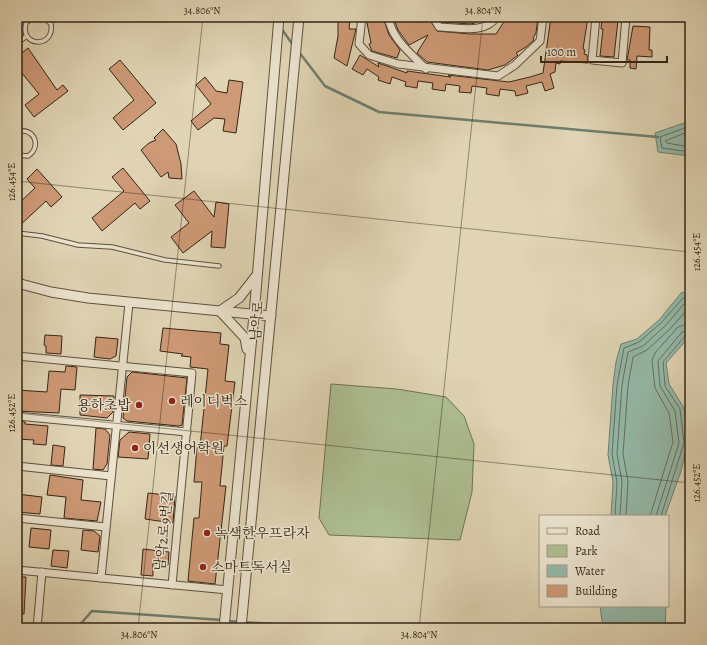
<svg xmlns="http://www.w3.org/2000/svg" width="707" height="645" font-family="Alegreya,'Noto Serif KR',serif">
  <rect width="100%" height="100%" fill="#e0d4b4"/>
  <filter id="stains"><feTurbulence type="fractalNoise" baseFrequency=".005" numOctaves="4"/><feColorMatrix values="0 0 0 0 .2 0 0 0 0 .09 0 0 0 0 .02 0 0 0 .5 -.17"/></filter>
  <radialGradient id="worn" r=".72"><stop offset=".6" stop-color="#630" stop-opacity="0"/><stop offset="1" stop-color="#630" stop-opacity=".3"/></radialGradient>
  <polygon fill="#adbe91" stroke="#707254" points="331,384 397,389 446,397 464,416 474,444 472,492 460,540 329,535 319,518"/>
  <g fill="#94b9a9" stroke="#6e7e6e">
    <polygon points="690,121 690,156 658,152 655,133"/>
    <polygon points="682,292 690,295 690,336 666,363 669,384 684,408 688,443 681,471 665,516 611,516 613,482 608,455 613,385 616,362 621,344 637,339 659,320"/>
    <polygon points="600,606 666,606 665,628 603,628"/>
  </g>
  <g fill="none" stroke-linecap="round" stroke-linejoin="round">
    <g stroke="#646f60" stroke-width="1">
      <polyline points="690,126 660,137 662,148 690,152"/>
      <polyline points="690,131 665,141 667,143 690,147"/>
      <polyline points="615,516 617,482 612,454 617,385 624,348 639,342 661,323 683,298 690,298"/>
      <polyline points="620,516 622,482 617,454 622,385 628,352 643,346 665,326 684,304 690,303"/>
      <polyline points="626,516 628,481 623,454 628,386 633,357 647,350 669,330 687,310 690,309"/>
      <polyline points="650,516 673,442 669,413 655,388 652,360 655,353 678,327 690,323"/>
      <polyline points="656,516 679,443 675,411 660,386 658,361 682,332 690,329"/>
      <polyline points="661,516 684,443 680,409 665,386 663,362 685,336 690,334"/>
    </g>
    <g stroke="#6e7e6e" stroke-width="2.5">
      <polyline points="272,17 276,23"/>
      <polyline points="281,28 293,45"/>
      <polyline points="299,52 325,86 379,112 658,137"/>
      <polyline points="227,621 330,628"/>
      <polyline points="77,628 92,611 222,620"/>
    </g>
  </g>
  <g fill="#ce9976" stroke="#342516">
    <polygon points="367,17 383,17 389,35 400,50 397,58 372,51 369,44 371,43 367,23"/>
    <polygon points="393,17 428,17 437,31 470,34 496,34 507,17 538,17 536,33 533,38 534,40 526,47 516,53 518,55 505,65 488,70 427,62 417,53 428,35 409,45 398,30"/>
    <polygon points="439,17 476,17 475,23 470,24 442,22"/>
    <polygon points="551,17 588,17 583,49 585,50 584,54 587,55 588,63 560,61 560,64 556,63 555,72 550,74 554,88 545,91 542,82 526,86 528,93 516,96 515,91 500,89 499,96 486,94 487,88 472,86 471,93 459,92 460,86 446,84 445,91 432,89 433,83 418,81 417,88 405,86 406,82 392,77 390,84 378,80 379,77 367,69 363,75 352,69 360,55 379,67 378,63 407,73 407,71 451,77 448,75 509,82 530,77 543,73"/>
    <polygon points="338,18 350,19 349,29 356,29 347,66 334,58 338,36"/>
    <polygon points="602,19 618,20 614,57 600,56 603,29 601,29"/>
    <polygon points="633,26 650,27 649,50 652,50 652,57 637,56 636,69 630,68 630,60 627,60"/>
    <polygon points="28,48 57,90 63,85 68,91 34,117 25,105 39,94 17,67 17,57"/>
    <polygon points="120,60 156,103 123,130 113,118 134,100 109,69"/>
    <polygon points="205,77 216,91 227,93 229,80 243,82 236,133 223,131 225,119 214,118 198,130 191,121 211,104 196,85"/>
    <polygon points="163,129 176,144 181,164 182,179 169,178 168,172 161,177 141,150 149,143 156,140 154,138"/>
    <polygon points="123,168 150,201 140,209 135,203 102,231 92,218 124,191 112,177"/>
    <polygon points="37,169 62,197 51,207 46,201 17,228 17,205 35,188 27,179"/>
    <polygon points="194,191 214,217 216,202 229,204 225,248 211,247 212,231 183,253 171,237 189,223 175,205"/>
    <polygon points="163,328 221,333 220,344 229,345 225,381 235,382 227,446 224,446 220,486 226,486 215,584 188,581 194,518 199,518 202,482 194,482 197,447 200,447 208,369 190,367 191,357 181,356 183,354 160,351"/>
    <polygon points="45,335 62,336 61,354 46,353 46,346 44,345"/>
    <polygon points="96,337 118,339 116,356 110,359 94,357"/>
    <polygon points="66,366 77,367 75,390 61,389 59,413 17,411 17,390 47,392 49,371 65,372"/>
    <polygon points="132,372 187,378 182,425 179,426 127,421 123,418 127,377"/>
    <polygon points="80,395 114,396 113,412 107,418 80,415"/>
    <polygon points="17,421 25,422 25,424 48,426 46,445 33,444 34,440 17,439"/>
    <polygon points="96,428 105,429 110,435 107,464 103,470 93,469"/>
    <polygon points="129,432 150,434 148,459 118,457 120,440"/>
    <polygon points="53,445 65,447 63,466 51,465"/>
    <polygon points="50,475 83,480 81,500 101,502 97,521 64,518 66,497 47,495"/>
    <polygon points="148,493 175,496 173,523 145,519"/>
    <polygon points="17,494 42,497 40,514 17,512"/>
    <polygon points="31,528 51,530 49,549 29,547"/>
    <polygon points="83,530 94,531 100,536 98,552 81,550"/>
    <polygon points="143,549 169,552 168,565 153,563 153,576 141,575"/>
    <polygon points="53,550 69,551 67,568 51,566"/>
    <polygon points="17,577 26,577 24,614 17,613"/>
  </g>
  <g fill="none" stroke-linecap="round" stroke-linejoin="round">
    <g stroke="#5f513e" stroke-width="5.5">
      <g id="service">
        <path d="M33 17 26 23C19 47 55 49 51 24L43 17"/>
        <polyline points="17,43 27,36"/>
        <path d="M17 132C33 126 43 146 28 156L17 155"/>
        <polyline points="17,233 42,236 78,245 112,247 165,260 219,266"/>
      </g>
    </g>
    <g stroke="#5f513e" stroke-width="9">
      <g id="minor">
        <polyline points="362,17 359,44 369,55 398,64 498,76 515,65 540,41 543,17"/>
        <path d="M388 17C393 41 410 52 426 69"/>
        <path d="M433 17 439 27C455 27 486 35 496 17"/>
        <polyline points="596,17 592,60 622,63 626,17"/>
        <polyline points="17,356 192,373 172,585"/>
        <polyline points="17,416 187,432"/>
        <polyline points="17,466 111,476"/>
        <polyline points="17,518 106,527"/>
        <polyline points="17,570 228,590"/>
        <polyline points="101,578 129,303"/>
        <polyline points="37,628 42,572"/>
      </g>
    </g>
    <g stroke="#5f513e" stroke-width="11">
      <g id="tertiary">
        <polyline points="17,283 51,292 88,298 271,316"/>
        <polyline points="247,349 245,338 220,311 239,298 257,275"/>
        <polyline points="224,628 254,315 279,17"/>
        <polyline points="241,628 299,17"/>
      </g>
    </g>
    <use href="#service" stroke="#ebe3ce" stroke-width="3.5"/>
    <use href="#minor" stroke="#ebe3ce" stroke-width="7"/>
    <use href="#tertiary" stroke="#ebe3ce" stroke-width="9"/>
  </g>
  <path fill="none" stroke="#342516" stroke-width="1" stroke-opacity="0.45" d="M655 17 690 21M17 181 690 252M17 413 690 483M138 628 203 17M419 628 483 17"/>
  <g fill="#8f2418" stroke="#ebe3ce" stroke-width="1.5">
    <circle cx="172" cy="401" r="4"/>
    <circle cx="139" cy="405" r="4"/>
    <circle cx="135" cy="448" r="4"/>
    <circle cx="207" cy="533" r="4"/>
    <circle cx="203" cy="567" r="4"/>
  </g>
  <g text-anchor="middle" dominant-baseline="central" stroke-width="3" stroke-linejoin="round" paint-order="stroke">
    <g font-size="14" fill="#342516" stroke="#ebe3ce">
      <text transform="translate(257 321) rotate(-85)">남악로</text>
      <text transform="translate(164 531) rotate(-84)">남악2로9번길</text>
    </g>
    <g font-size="14" fill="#342516" stroke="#ebe3ce" text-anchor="start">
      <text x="180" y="401">레이디벅스</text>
      <text x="131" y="405" text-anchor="end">용하초밥</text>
      <text x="143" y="448">이선생어학원</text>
      <text x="215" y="533">녹색한우프라자</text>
      <text x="211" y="567">스마트독서실</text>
    </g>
  </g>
  <rect width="707" height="645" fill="none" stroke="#e0d4b4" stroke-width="44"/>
  <rect x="539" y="515" width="130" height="92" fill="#ebe3ce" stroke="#a29784"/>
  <rect x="547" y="528" width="20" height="6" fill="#ebe3ce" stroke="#a29784"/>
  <text x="575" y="535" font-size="12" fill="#342516">Road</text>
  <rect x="547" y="545" width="20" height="12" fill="#adbe91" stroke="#a29784"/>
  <text x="575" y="555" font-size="12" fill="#342516">Park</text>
  <rect x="547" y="565" width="20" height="12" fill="#94b9a9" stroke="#a29784"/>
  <text x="575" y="575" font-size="12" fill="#342516">Water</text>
  <rect x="547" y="585" width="20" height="12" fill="#ce9976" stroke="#a29784"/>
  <text x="575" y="595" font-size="12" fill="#342516">Building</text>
  <path d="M541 56v6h126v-6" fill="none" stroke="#342516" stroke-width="2"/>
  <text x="547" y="56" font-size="12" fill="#342516" stroke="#ebe3ce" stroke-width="3" paint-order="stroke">100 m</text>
  <rect x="22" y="22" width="663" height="601" fill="none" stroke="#342516" stroke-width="1.5"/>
  <g font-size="10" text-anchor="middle" fill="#342516">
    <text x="202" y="14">34.806°N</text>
    <text x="483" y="14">34.804°N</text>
    <text transform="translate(11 182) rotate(-90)" y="4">126.454°E</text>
    <text transform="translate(696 252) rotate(-90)" y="4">126.454°E</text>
    <text transform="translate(11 413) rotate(-90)" y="4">126.452°E</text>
    <text transform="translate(696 483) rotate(-90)" y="4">126.452°E</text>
    <text x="139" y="638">34.806°N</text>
    <text x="419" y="638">34.804°N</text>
  </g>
  <rect width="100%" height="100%" filter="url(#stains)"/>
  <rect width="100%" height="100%" fill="url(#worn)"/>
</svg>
